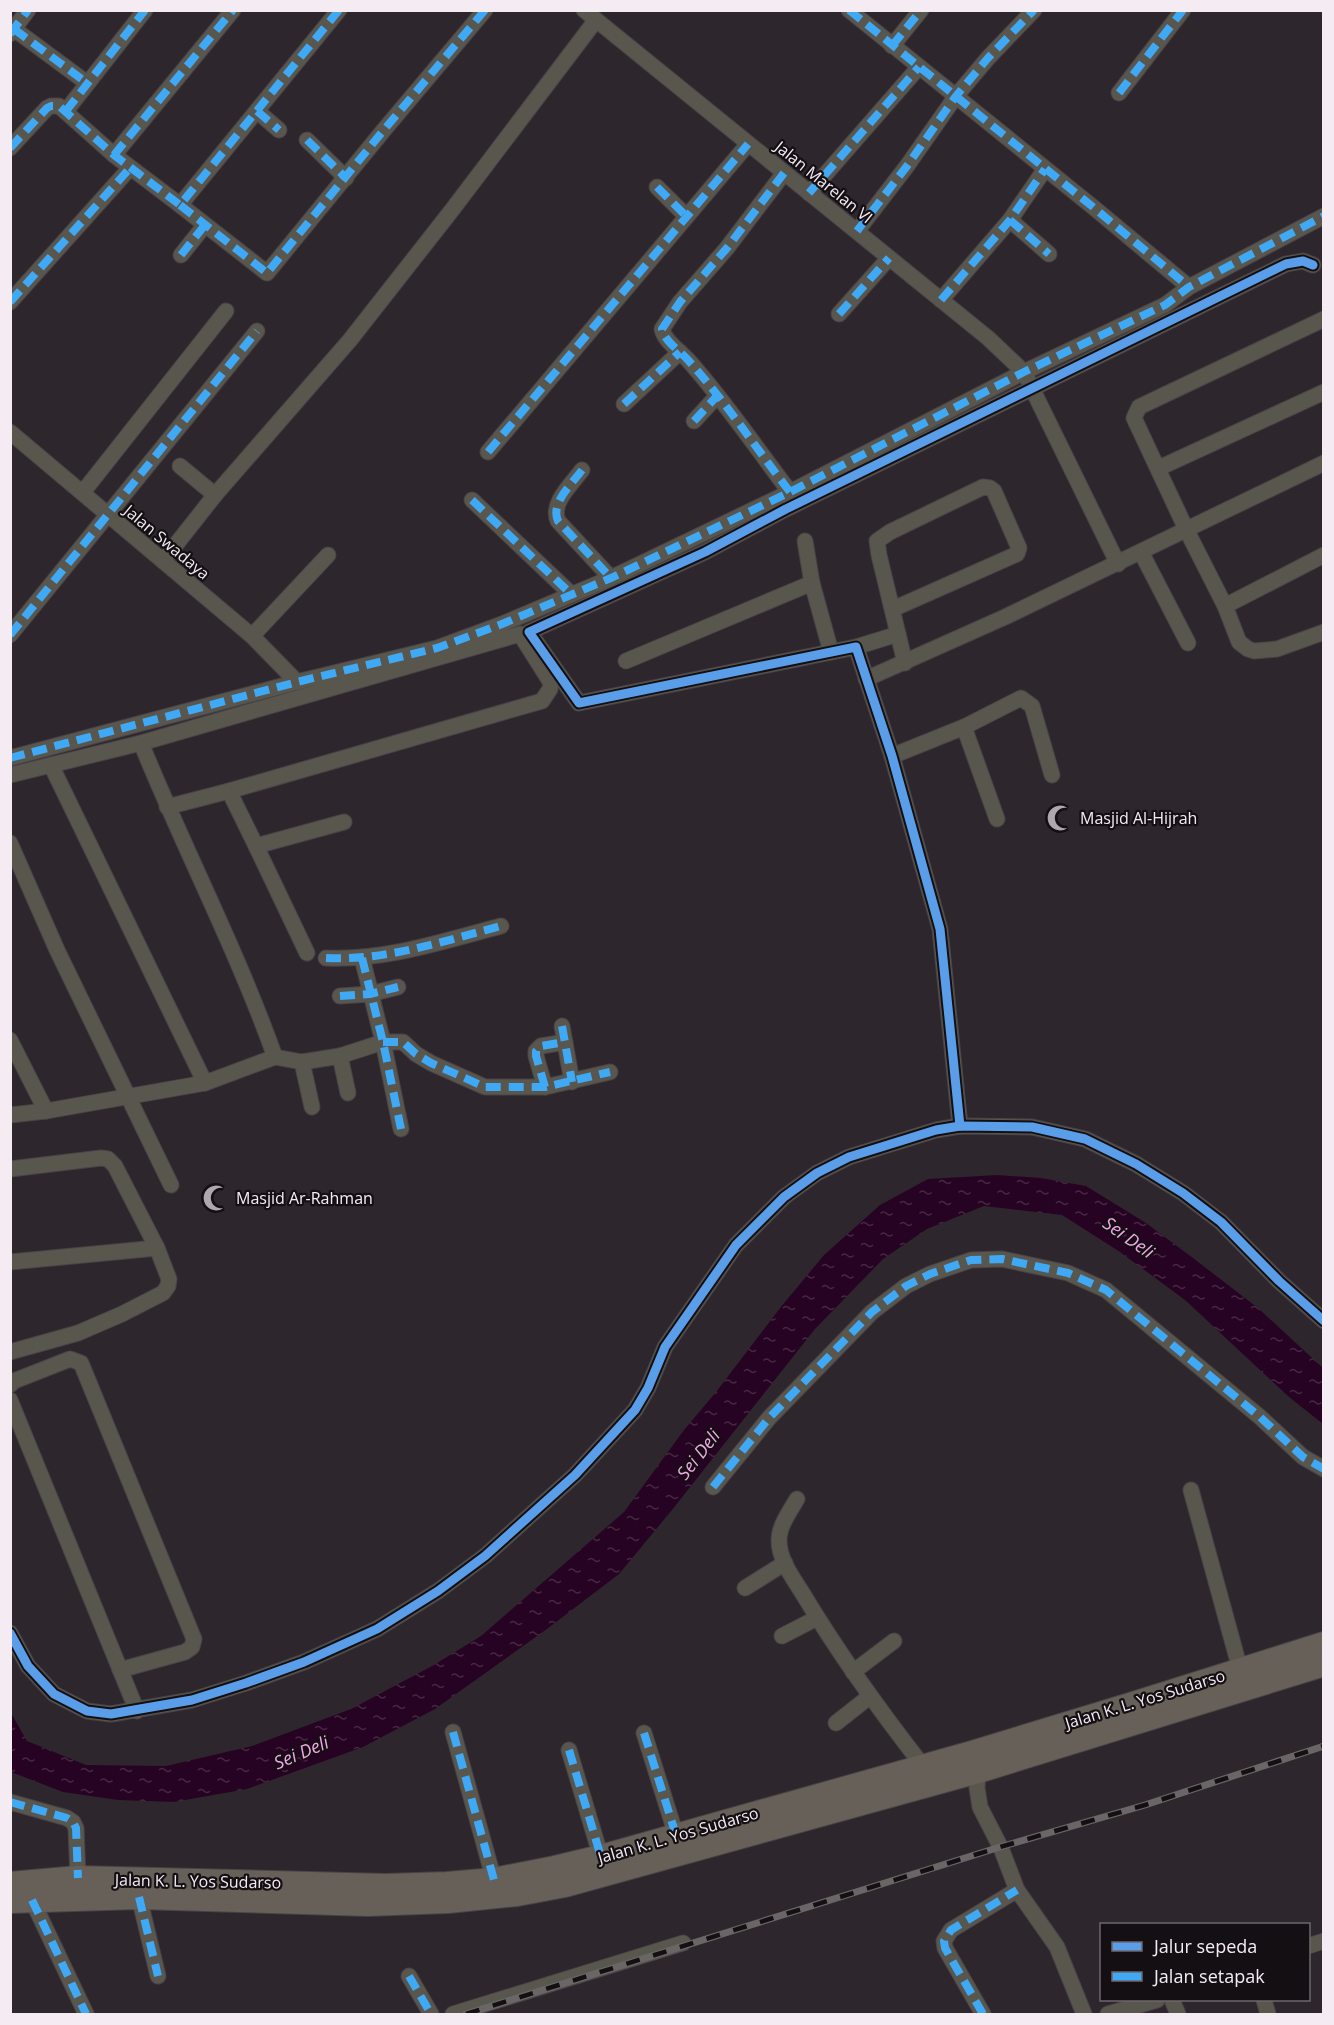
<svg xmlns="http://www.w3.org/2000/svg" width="1334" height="2025" font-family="'Open Sans',sans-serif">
  <defs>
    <pattern id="water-ripples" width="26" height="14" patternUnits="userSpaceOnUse" patternTransform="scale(1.5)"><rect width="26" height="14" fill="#270323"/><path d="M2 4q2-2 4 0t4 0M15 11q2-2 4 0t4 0" fill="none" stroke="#472843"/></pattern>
  </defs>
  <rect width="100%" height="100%" fill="#2d262c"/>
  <polygon fill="url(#water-ripples)" points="997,1175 1041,1178 1086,1186 1146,1223 1193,1258 1258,1308 1323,1368 1323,1424 1289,1397 1185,1300 1120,1252 1062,1215 984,1206 927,1229 883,1259 815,1329 672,1510 619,1574 547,1629 435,1709 363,1747 247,1789 174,1802 118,1800 63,1792 11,1772 11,1713 27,1741 86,1765 166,1766 252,1746 351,1709 432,1666 481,1636 624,1512 684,1430 716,1392 780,1308 824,1255 880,1205 928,1179"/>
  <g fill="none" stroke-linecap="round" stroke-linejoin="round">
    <g stroke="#484347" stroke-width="17">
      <g id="minor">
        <polyline points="584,10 988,338 1024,372 1118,564"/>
        <polyline points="849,10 1093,207 1189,287"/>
        <polyline points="14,29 87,83"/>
        <polyline points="10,34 28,10"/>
        <polyline points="892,46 921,10"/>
        <polyline points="1119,93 1183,10"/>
        <polyline points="66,111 145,10"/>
        <polyline points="257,111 279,130"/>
        <polyline points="307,140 346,178"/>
        <polyline points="10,148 47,108 51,106 59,106 114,155 180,205 339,10"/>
        <polyline points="114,155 233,10"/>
        <path d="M784 173 727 248 680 302 662 329C665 342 679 350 688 360 725 401 756 448 790 492"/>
        <polyline points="657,187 686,216"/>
        <polyline points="809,193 919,67"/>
        <polyline points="180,205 267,273 383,131 485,10"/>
        <polyline points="1010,220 1049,254"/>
        <polyline points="857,231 907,166 956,96 988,58 1034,10"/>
        <polyline points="181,255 205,225"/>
        <polyline points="941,300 1010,220 1045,169"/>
        <polyline points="10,302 130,168"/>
        <polyline points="839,314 889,258"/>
        <polyline points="1324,319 1139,407 1134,418 1186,529 1225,606 1239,642 1248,649 1254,651 1277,649 1324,632"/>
        <polyline points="624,404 680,352"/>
        <polyline points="694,421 717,396"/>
        <polyline points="10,432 252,636 297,682"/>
        <polyline points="488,452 748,144"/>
        <polyline points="180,466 215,495"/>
        <polyline points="1159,468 1324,392"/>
        <path d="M582 470C572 484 550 503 558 521L611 578"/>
        <polyline points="83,492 226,311"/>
        <polyline points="472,500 571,594"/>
        <polyline points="805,541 812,583"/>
        <polyline points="1141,552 1188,643"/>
        <polyline points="163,561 215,495 350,340 452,210 596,20"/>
        <polyline points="1225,606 1324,555"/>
        <polyline points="893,609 1017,554 1019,548 994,491 990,488 983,487 890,532 877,541 879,555 905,663"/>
        <polyline points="10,635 257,331"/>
        <polyline points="252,636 328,555"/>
        <polyline points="856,647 898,634"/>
        <polyline points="626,661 812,583 831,652"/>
        <polyline points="866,679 1005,617 1324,463"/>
        <polyline points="964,727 997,819"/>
        <path d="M141 743C184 849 237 950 275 1057"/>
        <polyline points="892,756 964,727 1021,698 1032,706 1052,775"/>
        <polyline points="10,758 297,682 437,648 502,624 611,578 790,492 1024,372 1165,305 1189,287 1324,216"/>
        <polyline points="51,765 205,1083"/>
        <polyline points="10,775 141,743 520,634 551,683 550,689 542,701 229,791 167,807"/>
        <polyline points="229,791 256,846 344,822"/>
        <polyline points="10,843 57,950 171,1185"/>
        <polyline points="256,846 307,953"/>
        <path d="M326 958C385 961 444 941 501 926"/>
        <polyline points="362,958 383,1042 401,1129"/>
        <polyline points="340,996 370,994 398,987"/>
        <polyline points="562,1026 572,1082"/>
        <polyline points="10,1040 46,1111"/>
        <polyline points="340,1056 348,1093"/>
        <polyline points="302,1062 312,1107"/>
        <polyline points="545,1087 536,1056 536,1051 541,1046 565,1042"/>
        <polyline points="10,1115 46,1111 205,1083 275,1057 302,1062 340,1056 383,1042 403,1042 416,1054 431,1063 485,1087 545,1087 610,1072"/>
        <polyline points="960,1126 940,929 892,756 856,647 579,703 529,632 705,552 786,509 1286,264 1303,261 1313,265"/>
        <polyline points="10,1169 101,1158 108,1159 115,1166 157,1248 169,1279 168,1286 163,1293 122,1314 78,1333 10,1352"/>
        <polyline points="10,1262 157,1248"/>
        <polyline points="10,1385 14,1381 70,1359 81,1363 194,1639 192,1647 185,1652 120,1670"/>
        <polyline points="10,1400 137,1711"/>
        <polyline points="713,1487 769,1418 872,1312 906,1286 930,1274 971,1260 1002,1259 1068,1273 1106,1290 1260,1417 1303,1457 1324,1469"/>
        <polyline points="1191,1490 1240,1669"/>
        <path d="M797 1499C790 1511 779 1526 779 1540 779 1560 793 1578 803 1594 839 1654 880 1711 923 1766"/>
        <polyline points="745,1588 785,1563"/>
        <polyline points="10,1633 28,1666 54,1694 87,1711 111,1714 192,1700 246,1683 304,1662 377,1629 438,1591 485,1556 575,1475 635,1410 648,1388 665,1347 736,1245 784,1197 817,1173 849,1157 936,1130 960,1126 1032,1127 1085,1139 1136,1164 1183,1193 1221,1222 1279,1281 1324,1321"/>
        <polyline points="782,1636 817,1618"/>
        <polyline points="853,1672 894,1641"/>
        <polyline points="836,1723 869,1697"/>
        <polyline points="453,1732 494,1880"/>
        <polyline points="644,1733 676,1835"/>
        <polyline points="569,1750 601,1857"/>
        <polyline points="975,1764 978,1771 977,1788 980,1807 1001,1848 1017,1890 1057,1947 1084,2014"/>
        <polyline points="10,1802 67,1818 73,1822 76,1828 78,1878"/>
        <polyline points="139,1897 158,1976"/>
        <polyline points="32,1900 86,2014"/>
        <polyline points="1308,1946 1324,1941"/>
        <polyline points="409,1976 431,2014"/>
        <polyline points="1172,2000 1178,2014"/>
        <polyline points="1264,2000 1268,2014"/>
        <polyline points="453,2014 683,1943"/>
        <polyline points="983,2014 945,1948 944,1941 951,1930 1017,1890"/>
        <polyline points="1108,2014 1157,2000"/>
      </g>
    </g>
    <g stroke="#484347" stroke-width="26">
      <g id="trunk">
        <polyline points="10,1884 78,1878 386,1886 447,1884 494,1880 555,1868 601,1857 972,1753 1130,1705 1324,1644"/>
        <polyline points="10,1901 139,1897 368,1904 448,1901 517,1894 565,1885 978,1771 1324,1664"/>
      </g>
    </g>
    <use href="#minor" stroke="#59564e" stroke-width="15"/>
    <use href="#trunk" stroke="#666058" stroke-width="24"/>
    <g stroke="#6a6665" stroke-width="7">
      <polyline id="rail" points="466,2014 1000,1847 1145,1805 1324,1746"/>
    </g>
    <use href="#rail" stroke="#140f13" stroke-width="4.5" stroke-dasharray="14" stroke-linecap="butt"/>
    <g stroke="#3fa9f5" stroke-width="8" stroke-dasharray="15 8" stroke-linecap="butt">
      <polyline points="849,10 1093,207 1189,287"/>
      <polyline points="14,29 87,83"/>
      <polyline points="10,34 28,10"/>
      <polyline points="892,46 921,10"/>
      <polyline points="1119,93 1183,10"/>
      <polyline points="66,111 145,10"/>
      <polyline points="257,111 279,130"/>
      <polyline points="307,140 346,178"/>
      <polyline points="10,148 47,108 51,106 59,106 114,155 180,205 339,10"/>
      <polyline points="114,155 233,10"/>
      <path d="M784 173 727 248 680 302 662 329C665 342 679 350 688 360 725 401 756 448 790 492"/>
      <polyline points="657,187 686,216"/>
      <polyline points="809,193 919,67"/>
      <polyline points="180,205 267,273 383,131 485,10"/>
      <polyline points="1010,220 1049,254"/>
      <polyline points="857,231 907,166 956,96 988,58 1034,10"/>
      <polyline points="181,255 205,225"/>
      <polyline points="941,300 1010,220 1045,169"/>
      <polyline points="10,302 130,168"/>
      <polyline points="839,314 889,258"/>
      <polyline points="624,404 680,352"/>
      <polyline points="694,421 717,396"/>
      <polyline points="488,452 748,144"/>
      <path d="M582 470C572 484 550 503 558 521L611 578"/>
      <polyline points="472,500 571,594"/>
      <polyline points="10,635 257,331"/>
      <polyline points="10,758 297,682 437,648 502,624 611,578 790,492 1024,372 1165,305 1189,287 1324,216"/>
      <path d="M326 958C385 961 444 941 501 926"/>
      <polyline points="362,958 383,1042 401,1129"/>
      <polyline points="340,996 370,994 398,987"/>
      <polyline points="562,1026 572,1082"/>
      <polyline points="383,1042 403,1042 416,1054 431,1063 485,1087 545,1087 610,1072"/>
      <polyline points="545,1087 536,1056 536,1051 541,1046 565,1042"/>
      <polyline points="713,1487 769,1418 872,1312 906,1286 930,1274 971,1260 1002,1259 1068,1273 1106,1290 1260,1417 1303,1457 1324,1469"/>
      <polyline points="453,1732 494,1880"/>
      <polyline points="644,1733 676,1835"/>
      <polyline points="569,1750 601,1857"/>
      <polyline points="10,1802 67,1818 73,1822 76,1828 78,1878"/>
      <polyline points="139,1897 158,1976"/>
      <polyline points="32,1900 86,2014"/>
      <polyline points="409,1976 431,2014"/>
      <polyline points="983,2014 945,1948 944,1941 951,1930 1017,1890"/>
    </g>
    <g stroke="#140f13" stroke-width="13">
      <g id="cycleway">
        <polyline points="960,1126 940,929 892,756 856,647 579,703 529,632 705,552 786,509 1286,264 1303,261 1313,265"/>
        <polyline points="10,1633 28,1666 54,1694 87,1711 111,1714 192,1700 246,1683 304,1662 377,1629 438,1591 485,1556 575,1475 635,1410 648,1388 665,1347 736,1245 784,1197 817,1173 849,1157 936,1130 960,1126 1032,1127 1085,1139 1136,1164 1183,1193 1221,1222 1279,1281 1324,1321"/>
      </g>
    </g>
    <use href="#cycleway" stroke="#5a9eea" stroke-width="9"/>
  </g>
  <defs>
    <g id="mosque-bare" transform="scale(2.07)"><path d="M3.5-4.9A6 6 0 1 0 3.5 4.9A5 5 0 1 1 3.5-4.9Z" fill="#afa7ad" stroke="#140f13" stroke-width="2.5" paint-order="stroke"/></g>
  </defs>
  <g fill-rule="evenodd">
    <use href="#mosque-bare" x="1060" y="818"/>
    <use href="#mosque-bare" x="216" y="1198"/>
  </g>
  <g text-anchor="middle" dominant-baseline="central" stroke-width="4.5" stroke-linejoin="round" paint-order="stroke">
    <g font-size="16" fill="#f5ecf3" stroke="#140f13">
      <text transform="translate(824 182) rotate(39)">Jalan Marelan VI</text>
      <text transform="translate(167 542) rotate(40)">Jalan Swadaya</text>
      <text transform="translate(1145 1699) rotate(-17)">Jalan K. L. Yos Sudarso</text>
      <text transform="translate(678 1835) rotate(-16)">Jalan K. L. Yos Sudarso</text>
      <text transform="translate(198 1881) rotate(1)">Jalan K. L. Yos Sudarso</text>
    </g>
    <g font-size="16" fill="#f5ecf3" stroke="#140f13" text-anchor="start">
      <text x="1080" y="818">Masjid Al-Hijrah</text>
      <text x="236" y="1198">Masjid Ar-Rahman</text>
    </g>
    <g font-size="18" font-style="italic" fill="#f4a7e8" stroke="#140f13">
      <text transform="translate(1129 1237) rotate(35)">Sei Deli</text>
      <text transform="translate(698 1454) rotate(-52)">Sei Deli</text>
      <text transform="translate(301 1752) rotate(-23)">Sei Deli</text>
    </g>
  </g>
  <rect width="1334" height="2025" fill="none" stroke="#f5ecf3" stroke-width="24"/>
  <rect x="1100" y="1923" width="210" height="78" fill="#140f13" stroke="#6e676d" stroke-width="1.5"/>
  <rect x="1112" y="1942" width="30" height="9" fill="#5a9eea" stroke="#6e676d" stroke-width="1.5"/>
  <text x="1154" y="1953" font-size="18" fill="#f5ecf3">Jalur sepeda</text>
  <rect x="1112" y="1972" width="30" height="9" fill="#3fa9f5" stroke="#6e676d" stroke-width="1.5"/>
  <text x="1154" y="1983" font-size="18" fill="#f5ecf3">Jalan setapak</text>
</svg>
